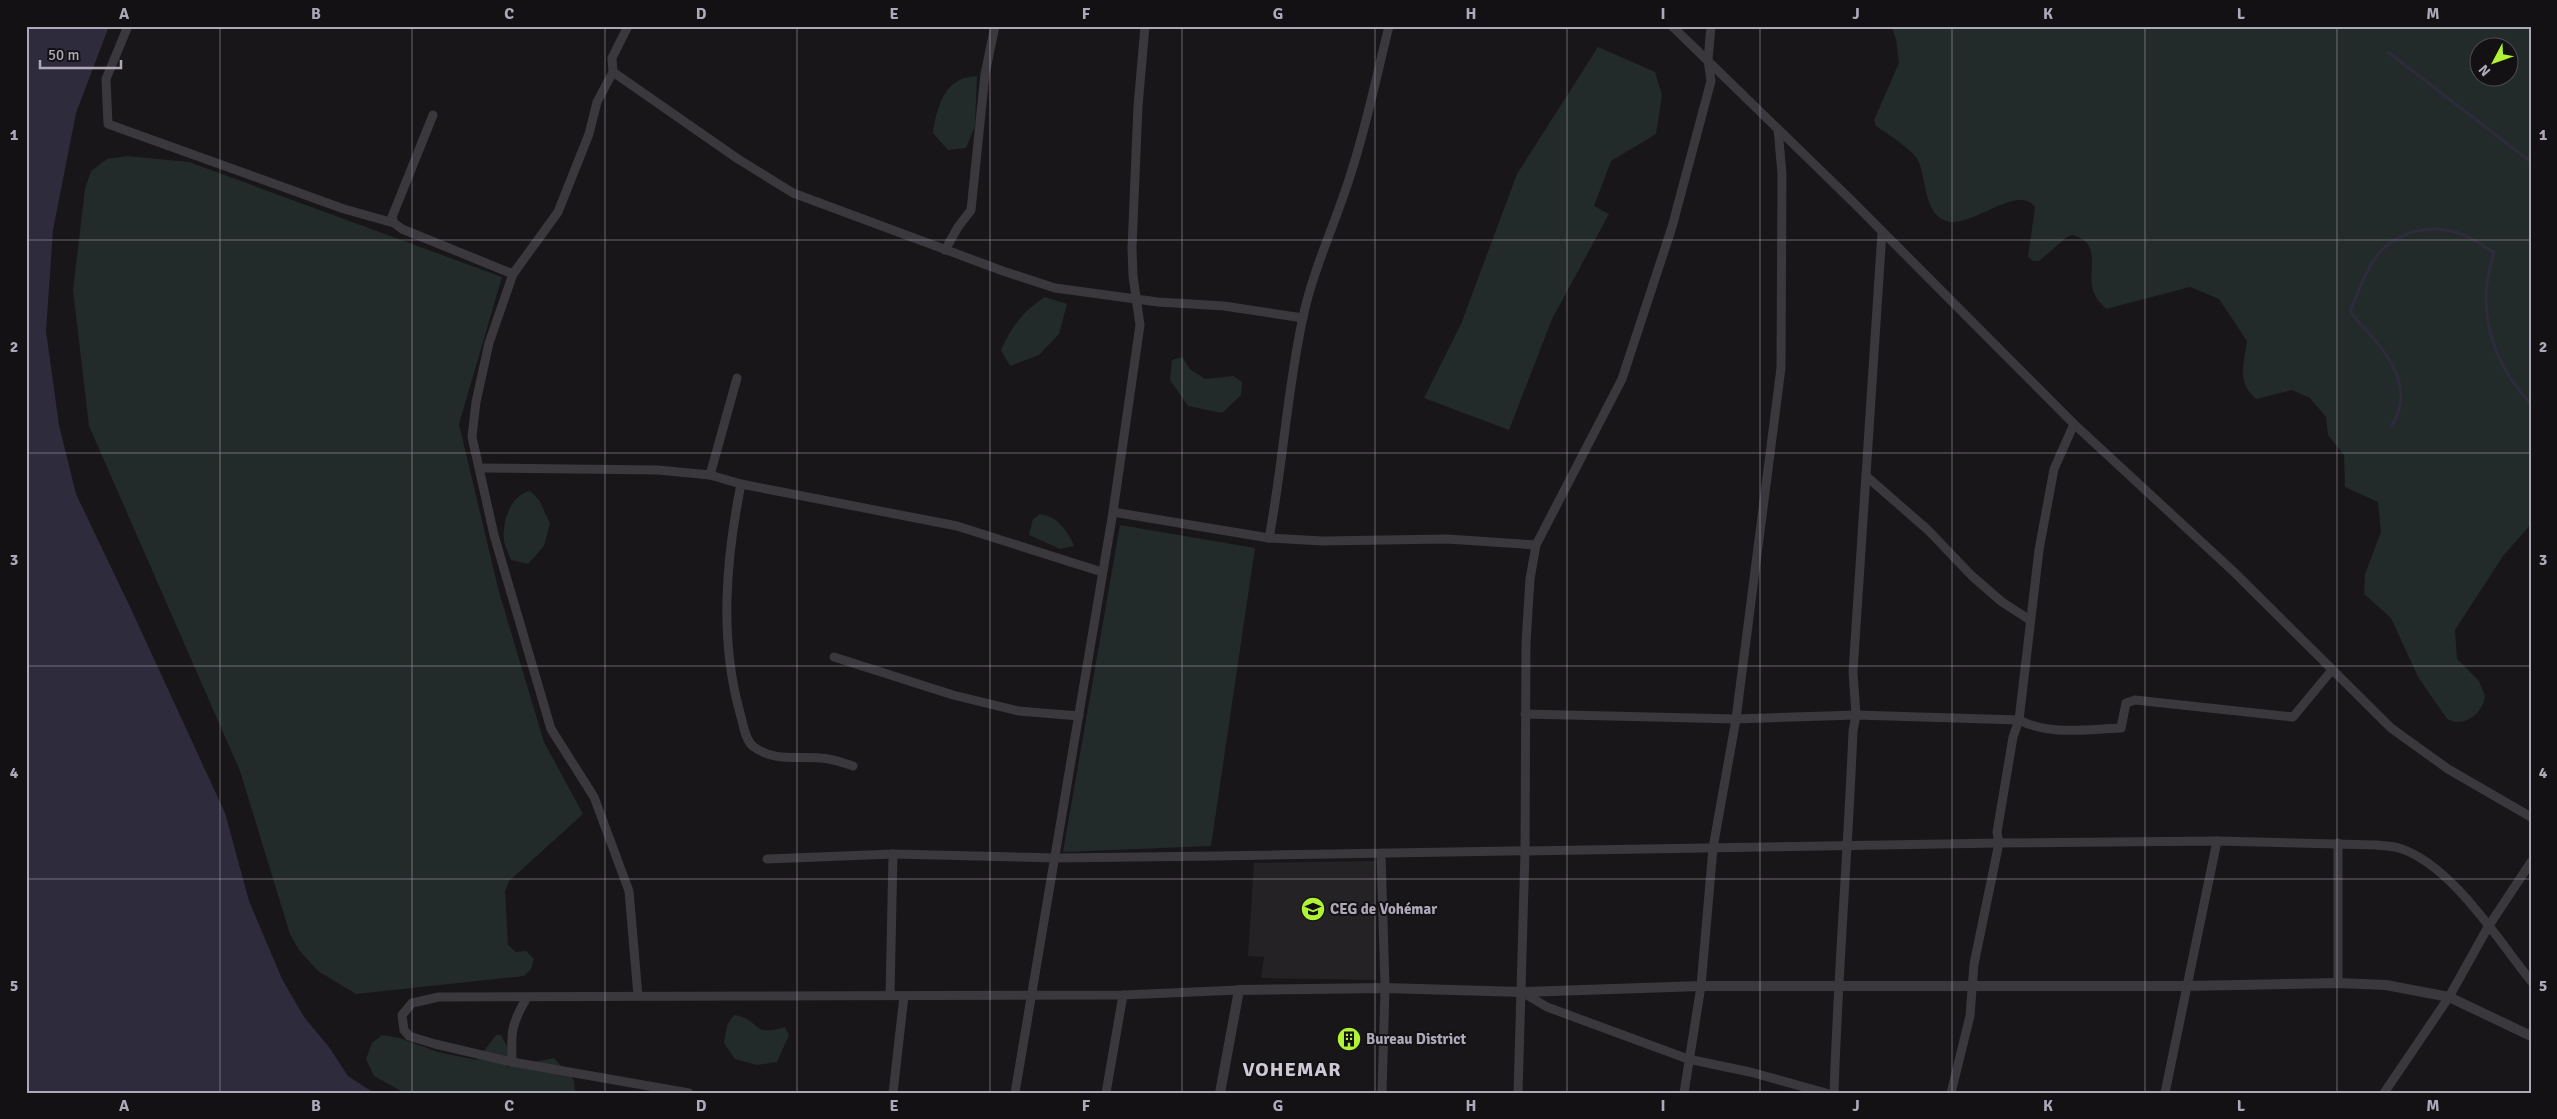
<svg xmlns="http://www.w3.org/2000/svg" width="2557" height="1119" font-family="Signika,sans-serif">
  <rect width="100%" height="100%" fill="#181618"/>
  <polygon fill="#242225" points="1376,861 1376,980 1261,978 1264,957 1248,956 1254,863"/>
  <g fill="#222b29" fill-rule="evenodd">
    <path d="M1891 26H2531V524L2503 556 2455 630 2457 659 2479 681 2485 696C2483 714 2464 728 2447 719L2418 677 2391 618 2364 594 2365 574 2381 532 2378 502 2345 487 2344 455 2328 435 2326 417 2310 398 2292 390 2256 399C2236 382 2244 364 2247 341L2219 299 2190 287 2106 309C2102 304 2096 299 2094 293 2085 273 2105 243 2072 235L2067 237 2039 261H2033L2028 257 2035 207C2017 183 1970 230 1946 221 1924 214 1926 177 1918 160 1913 150 1886 133 1876 126L1874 120 1899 63 1896 39ZM2480 48H2510V78H2480Z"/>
    <polygon points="1598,47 1655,72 1662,95 1656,134 1611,161 1594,206 1609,214 1552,319 1509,430 1424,398 1461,324 1517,174"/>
    <path d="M977 76 975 126 966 148 948 150 933 133C935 116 941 90 958 81 962 78 971 77 977 76Z"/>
    <polygon points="127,156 189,162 502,277 459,424 499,592 544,742 583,814 509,881 505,891 508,945 516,952 526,951 534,959 531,969 524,976 356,994 318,971 299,950 290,934 240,771 89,426 73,290 85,189 91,171 107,159"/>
    <path d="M1045 297 1067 304 1059 334 1039 355 1010 366 1001 350C1011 327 1024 310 1045 297Z"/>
    <polygon points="1182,357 1190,369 1205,379 1233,376 1242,382 1241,395 1222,413 1188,406 1170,380 1172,360"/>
    <path d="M530 491 539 500 550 523 544 546 528 564 511 560C509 554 505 547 504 541 502 522 510 495 530 491Z"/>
    <path d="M1040 514C1057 516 1068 531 1074 546L1060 549 1029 535 1033 519Z"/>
    <polygon points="1120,525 1255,548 1211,846 1063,852"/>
    <path d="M734 1015C762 1019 750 1038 785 1027L789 1035 777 1062 757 1065 735 1059 724 1043 727 1025Z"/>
    <polygon points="382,1035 400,1038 438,1052 477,1060 496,1035 501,1035 508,1048 507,1067 554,1058 574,1080 575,1093 405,1093 374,1076 366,1059 372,1043"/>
  </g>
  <polygon fill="#2e2c3c" points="26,26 109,26 76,113 53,230 46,331 59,425 76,494 131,609 225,813 249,901 282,979 304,1017 329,1047 348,1076 374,1093 26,1093"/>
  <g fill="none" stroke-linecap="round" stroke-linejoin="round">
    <g stroke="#2e2c3c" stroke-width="3">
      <polyline points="2388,52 2531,162"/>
      <path d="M2391 427C2420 382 2379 345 2350 312 2358 293 2364 273 2377 256 2396 230 2435 223 2464 235 2474 239 2484 247 2494 252 2491 266 2486 280 2486 294 2485 336 2502 374 2531 404"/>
    </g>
    <g stroke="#3a373d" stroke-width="9">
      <polyline points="128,26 106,79 108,124 344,209 394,223"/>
      <polyline points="628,26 612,58 613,72 597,102 589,134 558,212 513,274 489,343 476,402 472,437 494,535 551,729 594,797 629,891 638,996"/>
      <polyline points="1672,26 1852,201 2074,424 2234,572 2391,728 2448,769 2531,817"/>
      <polyline points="613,72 738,159 793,193 1003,271 1055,288 1158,302 1224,306 1303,318"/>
      <polyline points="433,115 392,217 394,223 402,229 513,274"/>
      <polyline points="945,250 958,227 971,210 985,74 995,26"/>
      <polyline points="480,468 658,470 710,475 741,484 957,526 1102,572"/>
      <polyline points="710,475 737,378"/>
      <polyline points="1866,476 1928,530 1972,576 2002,602 2030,620"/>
      <path d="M741 484C726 559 719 638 740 713 743 723 745 741 754 747 774 762 798 756 820 758 831 758 843 763 853 766"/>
      <polyline points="1113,512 1269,538 1322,541 1447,539 1536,545"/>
      <path d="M1269 538C1283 465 1287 390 1303 317 1314 266 1337 220 1352 170 1367 123 1377 74 1389 26"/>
      <polyline points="834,657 953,695 1018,711 1079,716"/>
      <path d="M1525 714 1736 719 1856 715 2019 720C2050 736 2086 729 2121 728L2126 703 2135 700 2293 717 2332 670"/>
      <polyline points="2338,843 2338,983"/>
      <polyline points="1381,853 1385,988 1382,1093"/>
      <path d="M767 859 893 854 1057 858 1216 856 1999 843 2217 841 2376 845C2383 846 2392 846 2399 848 2451 864 2498 940 2531 981"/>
      <polyline points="1522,992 1547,1007 1688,1059 1750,1072 1826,1093"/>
      <polyline points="890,995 893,854"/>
      <path d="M512 1062C511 1032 511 1025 526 999"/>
      <polyline points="689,1093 512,1062 435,1044 409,1036 404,1030 402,1015 412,1003 439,997 1123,995 1239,990"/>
      <polyline points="893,1093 904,996"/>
      <polyline points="1015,1093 1113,512 1140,325 1133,276 1132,248 1138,106 1145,26"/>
      <polyline points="1106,1093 1123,995"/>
      <polyline points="1518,1093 1525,852 1526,643 1530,579 1536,545 1622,379 1672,227 1711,81 1708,60 1711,26"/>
      <polyline points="1684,1093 1701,986 1713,848 1736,719 1781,368 1782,174 1778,129"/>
      <path d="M1834 1093C1838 972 1848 852 1853 731L1856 715 1853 672 1882 232"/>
      <polyline points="1951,1093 1970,1016 1974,964 1999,843 1997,832 2013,737 2019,720 2039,550 2054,469 2074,424"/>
      <polyline points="2165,1093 2217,841"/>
      <polyline points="2384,1093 2449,997 2488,927 2531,862"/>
    </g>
    <polyline stroke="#3a373d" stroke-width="10" points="1220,1093 1239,990 1385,988 1522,992 1701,986 2186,986 2338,983 2386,985 2449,997 2531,1036"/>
  </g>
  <path fill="none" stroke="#aea8b8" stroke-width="1" stroke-opacity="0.55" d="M220 26V1093M412 26V1093M605 26V1093M797 26V1093M990 26V1093M1182 26V1093M1375 26V1093M1567 26V1093M1760 26V1093M1952 26V1093M2145 26V1093M2337 26V1093M26 240H2531M26 453H2531M26 666H2531M26 879H2531"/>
  <defs>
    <g id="school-disc" transform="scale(1.25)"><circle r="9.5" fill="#b0f235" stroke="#131113"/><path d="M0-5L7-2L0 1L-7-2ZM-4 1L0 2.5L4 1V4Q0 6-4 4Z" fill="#111"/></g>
    <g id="building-disc" transform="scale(1.25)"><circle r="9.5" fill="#b0f235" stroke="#131113"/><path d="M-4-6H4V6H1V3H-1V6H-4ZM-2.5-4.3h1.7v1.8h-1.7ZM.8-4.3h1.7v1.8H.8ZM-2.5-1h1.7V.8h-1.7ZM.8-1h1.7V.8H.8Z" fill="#111"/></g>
  </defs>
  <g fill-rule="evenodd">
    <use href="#school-disc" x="1313" y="909"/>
    <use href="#building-disc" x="1349" y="1039"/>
  </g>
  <g text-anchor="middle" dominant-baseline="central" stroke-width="4" stroke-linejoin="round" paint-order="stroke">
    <g font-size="15" font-weight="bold" fill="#aea8b8" stroke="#131113" text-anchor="start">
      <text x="1330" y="909">CEG de Vohémar</text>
      <text x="1366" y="1039">Bureau District</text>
    </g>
    <g font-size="20" font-weight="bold" letter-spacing="1" fill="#cec9d4" stroke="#131113">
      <text x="1292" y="1069">VOHEMAR</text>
    </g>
  </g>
  <rect width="2557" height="1119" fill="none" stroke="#131113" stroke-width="55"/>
  <g transform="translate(2494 62) rotate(229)"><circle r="24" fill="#131113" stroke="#514d55"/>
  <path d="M0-4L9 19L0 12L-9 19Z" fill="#b0f235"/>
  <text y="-8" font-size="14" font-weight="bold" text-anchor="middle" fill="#aea8b8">N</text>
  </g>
  <path d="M40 60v8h81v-8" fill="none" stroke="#aea8b8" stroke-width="2.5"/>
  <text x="48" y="60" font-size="15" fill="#aea8b8" stroke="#131113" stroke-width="4" paint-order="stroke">50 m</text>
  <rect x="28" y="28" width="2502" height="1064" fill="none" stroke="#aea8b8" stroke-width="2"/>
  <g font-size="16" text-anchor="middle" font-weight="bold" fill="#aea8b8">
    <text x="124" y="19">A</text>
    <text x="316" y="19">B</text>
    <text x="509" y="19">C</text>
    <text x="701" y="19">D</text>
    <text x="894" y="19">E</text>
    <text x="1086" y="19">F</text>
    <text x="1278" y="19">G</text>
    <text x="1471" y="19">H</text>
    <text x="1663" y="19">I</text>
    <text x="1856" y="19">J</text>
    <text x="2048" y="19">K</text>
    <text x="2241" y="19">L</text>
    <text x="2433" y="19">M</text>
    <text x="14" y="140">1</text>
    <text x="2543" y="140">1</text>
    <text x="14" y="352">2</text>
    <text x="2543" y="352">2</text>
    <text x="14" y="565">3</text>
    <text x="2543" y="565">3</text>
    <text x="14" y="778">4</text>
    <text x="2543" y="778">4</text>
    <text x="14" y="991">5</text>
    <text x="2543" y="991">5</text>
    <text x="124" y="1111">A</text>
    <text x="316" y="1111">B</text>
    <text x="509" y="1111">C</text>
    <text x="701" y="1111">D</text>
    <text x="894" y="1111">E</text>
    <text x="1086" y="1111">F</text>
    <text x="1278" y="1111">G</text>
    <text x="1471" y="1111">H</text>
    <text x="1663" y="1111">I</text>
    <text x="1856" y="1111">J</text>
    <text x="2048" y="1111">K</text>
    <text x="2241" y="1111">L</text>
    <text x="2433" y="1111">M</text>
  </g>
</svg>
